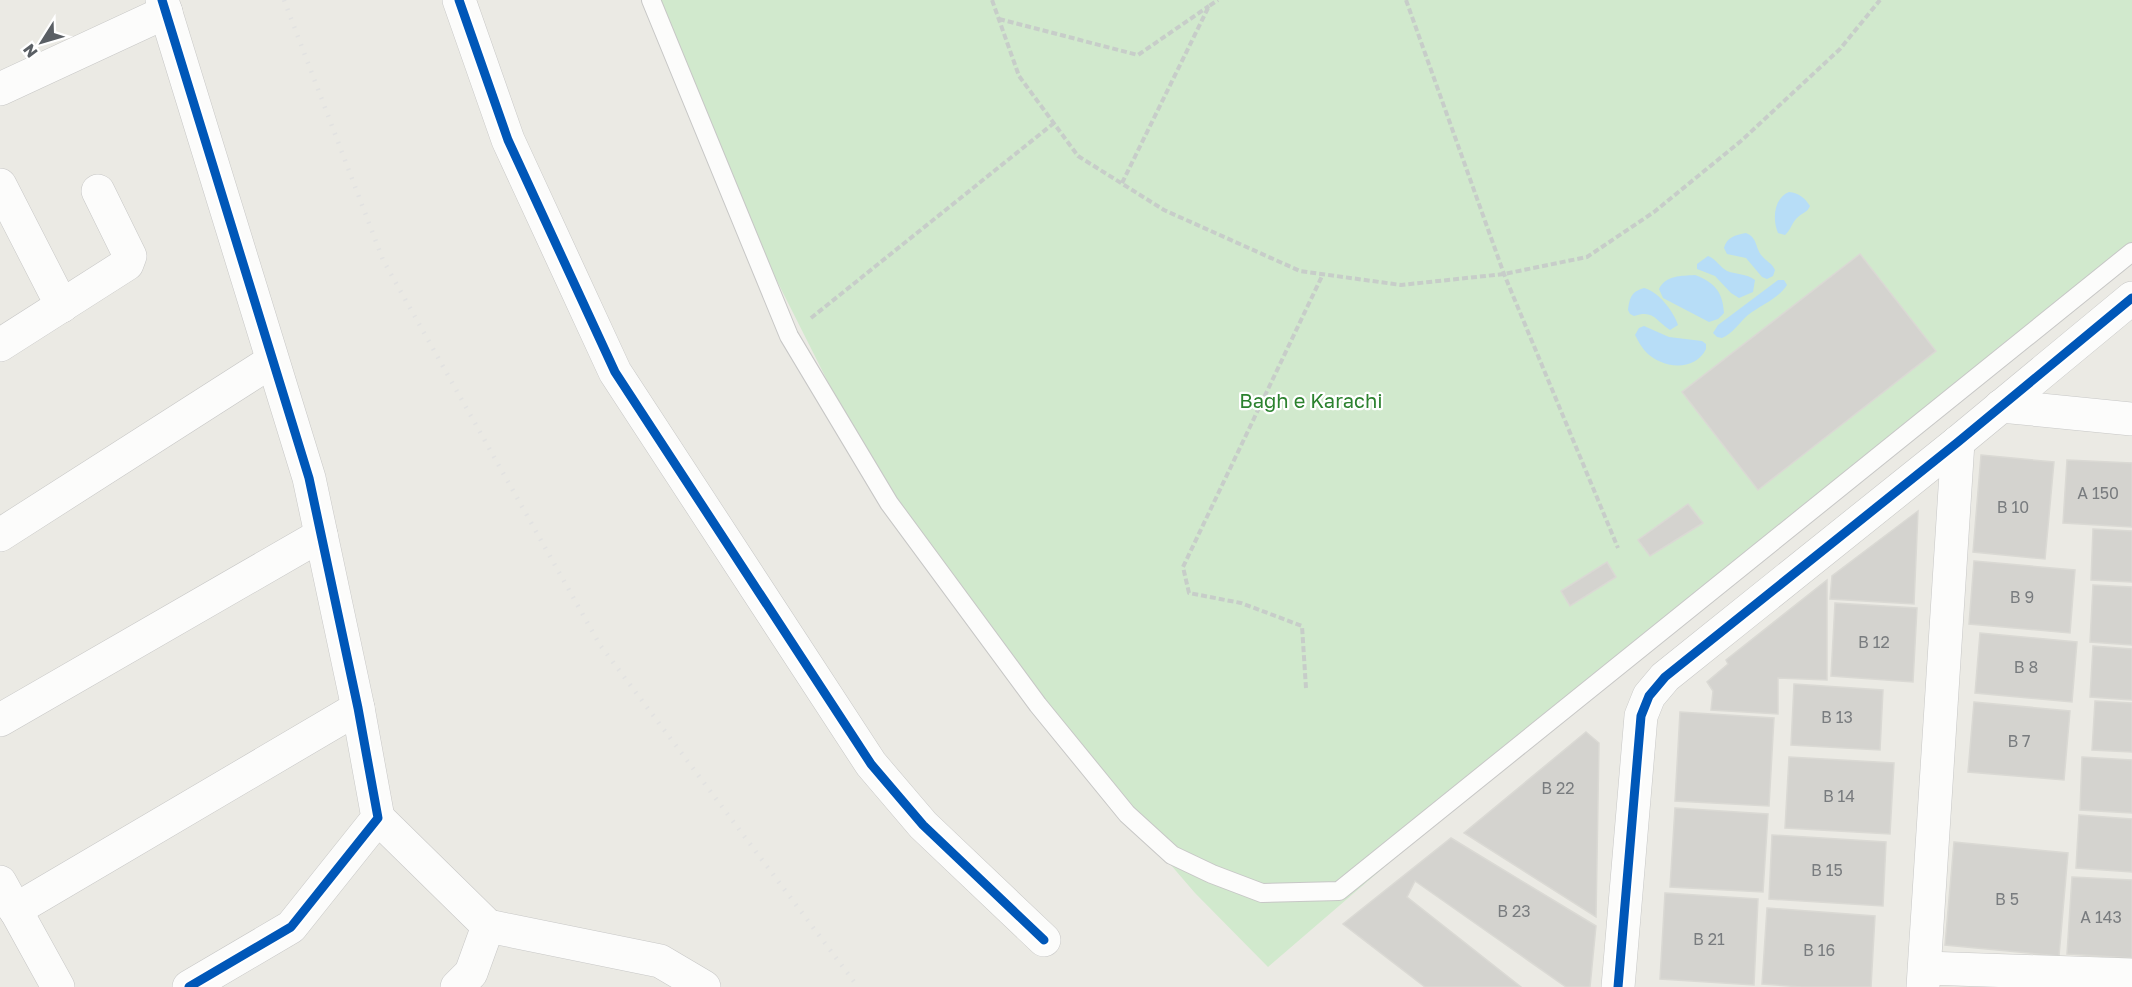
<svg xmlns="http://www.w3.org/2000/svg" width="2132" height="987" font-family="'Golos Text',sans-serif">
  <rect width="100%" height="100%" fill="#ebeae4"/>
  <polygon fill="#d1e9cd" points="651,0 2132,0 2132,252 1597,684 1268,967 1195,893 1127,814 889,503 715,158"/>
  <g fill="#b7ddf7">
    <path d="M1789 192C1799 193 1805 198 1810 206 1807 213 1803 212 1798 217 1792 222 1791 230 1785 235L1778 233C1772 219 1774 198 1789 192Z"/>
    <path d="M1746 233C1758 238 1755 248 1762 256 1767 262 1772 263 1775 270L1773 276 1767 279 1762 277 1746 258 1727 254 1724 248C1727 237 1735 235 1746 233Z"/>
    <path d="M1708 256C1716 259 1720 267 1727 271 1737 275 1746 273 1755 280L1753 292 1739 298 1731 293 1715 276 1697 269V264Z"/>
    <path d="M1695 275C1714 282 1723 292 1724 313L1718 319 1709 322 1663 298 1659 289C1666 275 1681 276 1695 275Z"/>
    <path d="M1778 280H1784L1787 285C1778 299 1760 305 1748 315 1739 323 1733 333 1722 338L1717 337 1713 333 1718 325Z"/>
    <path d="M1644 288C1658 291 1674 312 1678 325L1670 330C1656 321 1654 309 1634 316L1630 314 1628 310C1630 297 1631 292 1644 288Z"/>
    <path d="M1644 326 1669 337 1702 341 1706 344V349C1695 372 1661 369 1645 351 1641 346 1638 341 1635 335L1639 328Z"/>
  </g>
  <g fill="#d4d3cf" stroke="#dad9d4" stroke-width="1.5">
    <polygon points="1860,254 1936,351 1758,490 1682,392"/>
    <polygon points="1981,455 2054,462 2045,559 1973,552"/>
    <polygon points="2067,460 2132,463 2132,527 2063,523"/>
    <polygon points="1688,504 1703,523 1650,556 1638,540"/>
    <polygon points="1918,511 1914,604 1830,599 1832,576"/>
    <polygon points="2093,529 2132,531 2132,582 2091,580"/>
    <polygon points="1974,561 2075,570 2070,633 1969,624"/>
    <polygon points="1607,562 1616,577 1570,606 1561,591"/>
    <polygon points="1827,580 1827,680 1778,678 1778,714 1711,710 1713,691 1707,682 1728,664 1726,660"/>
    <polygon points="2093,585 2132,587 2132,645 2090,642"/>
    <polygon points="1835,603 1917,608 1913,682 1831,676"/>
    <polygon points="1980,633 2077,642 2072,702 1975,693"/>
    <polygon points="2093,646 2132,649 2132,700 2090,697"/>
    <polygon points="1794,684 1883,690 1880,750 1791,745"/>
    <polygon points="2095,701 2132,703 2132,752 2092,750"/>
    <polygon points="1974,702 2070,711 2064,780 1968,772"/>
    <polygon points="1680,712 1774,718 1769,806 1675,801"/>
    <polygon points="1586,732 1599,743 1596,917 1464,833"/>
    <polygon points="1789,757 1894,763 1890,834 1785,828"/>
    <polygon points="2082,757 2132,760 2132,813 2080,810"/>
    <polygon points="1675,808 1768,814 1763,892 1670,887"/>
    <polygon points="2079,815 2132,819 2132,872 2076,868"/>
    <polygon points="1772,835 1886,842 1883,906 1769,899"/>
    <polygon points="1451,838 1596,926 1590,987 1566,987 1415,881 1407,897 1521,987 1425,987 1343,924"/>
    <polygon points="1954,842 2068,853 2059,956 1945,945"/>
    <polygon points="2072,877 2132,880 2132,958 2067,954"/>
    <polygon points="1665,893 1758,899 1754,985 1660,979"/>
    <polygon points="1767,908 1875,916 1871,987 1802,987 1762,984"/>
  </g>
  <g fill="none" stroke-linecap="round" stroke-linejoin="round">
    <g stroke="#c7c7c6" stroke-width="20">
      <polyline id="lane" points="651,0 789,336 889,503 1038,705 1127,814 1172,855 1212,874 1262,893 1339,891 2132,252"/>
    </g>
    <g stroke="#c7c7c6" stroke-width="34">
      <g id="street">
        <polyline points="162,0 309,478 358,708 378,818 291,927 189,987"/>
        <polyline points="459,0 508,140 615,372 871,764 923,825 1044,940"/>
        <polyline points="0,89 166,12"/>
        <polyline points="0,185 62,306"/>
        <polyline points="0,345 127,264 130,256 98,191"/>
        <polyline points="2001,406 2132,419"/>
        <polyline points="0,535 272,361"/>
        <polyline points="0,720 321,535"/>
        <polyline points="378,818 488,926 660,961 704,987"/>
        <polyline points="0,882 58,987"/>
        <polyline points="15,910 358,708"/>
        <polyline points="1925,968 2132,975"/>
        <polyline points="457,987 471,973 488,926"/>
        <polyline points="1618,987 1641,716 1649,696 1665,677 1958,442 2132,298"/>
        <polyline points="1923,987 1958,442"/>
      </g>
    </g>
    <g stroke="#c7cdc9" stroke-width="4" stroke-dasharray="6 3" stroke-linecap="butt">
      <polyline points="992,0 1019,76 1078,156 1164,210 1300,271 1401,285 1504,274 1587,257 1654,212 1741,141 1840,49 1880,0"/>
      <polyline points="1406,0 1504,274 1618,548"/>
      <polyline points="999,19 1138,55 1209,6"/>
      <polyline points="1122,183 1209,6 1218,0"/>
      <polyline points="811,318 1054,123"/>
      <polyline points="1306,688 1302,626 1241,603 1189,593 1183,567 1323,274"/>
    </g>
    <use href="#lane" stroke="#fcfcfb" stroke-width="18"/>
    <use href="#street" stroke="#fcfcfb" stroke-width="33"/>
    <polyline stroke="#e2e2e1" stroke-width="4.5" stroke-dasharray="1.5 8" stroke-linecap="butt" points="284,0 383,260 600,645 858,987"/>
    <g stroke="#fff" stroke-width="13">
      <g id="cycleway">
        <polyline points="162,0 309,478 358,708 378,818 291,927 189,987"/>
        <polyline points="459,0 508,140 615,372 871,764 923,825 1044,940"/>
        <polyline points="1618,987 1641,716 1649,696 1665,677 1958,442 2132,298"/>
      </g>
    </g>
    <use href="#cycleway" stroke="#0057b8" stroke-width="9"/>
  </g>
  <g text-anchor="middle" dominant-baseline="central" stroke-width="4.5" stroke-linejoin="round" paint-order="stroke">
    <g font-size="16" fill="#797c7f">
      <text x="2098" y="493">A 150</text>
      <text x="2013" y="507">B 10</text>
      <text x="2022" y="597">B 9</text>
      <text x="1874" y="642">B 12</text>
      <text x="2026" y="667">B 8</text>
      <text x="1837" y="717">B 13</text>
      <text x="2019" y="741">B 7</text>
      <text x="1558" y="788">B 22</text>
      <text x="1839" y="796">B 14</text>
      <text x="1827" y="870">B 15</text>
      <text x="2007" y="899">B 5</text>
      <text x="1514" y="911">B 23</text>
      <text x="2101" y="917">A 143</text>
      <text x="1709" y="939">B 21</text>
      <text x="1819" y="950">B 16</text>
    </g>
    <g font-size="20" fill="#2c822f" stroke="#fff">
      <text x="1311" y="400">Bagh e Karachi</text>
    </g>
  </g>
  <g transform="translate(42 42) rotate(233)" stroke="#ffffff" stroke-width="4.5" paint-order="stroke">
  <path d="M0-4.5L10 22L0 15L-10 22Z" fill="#5a5f64"/>
  <text y="-9" font-size="16" font-weight="bold" text-anchor="middle" fill="#5a5f64">N</text>
  </g>
</svg>
